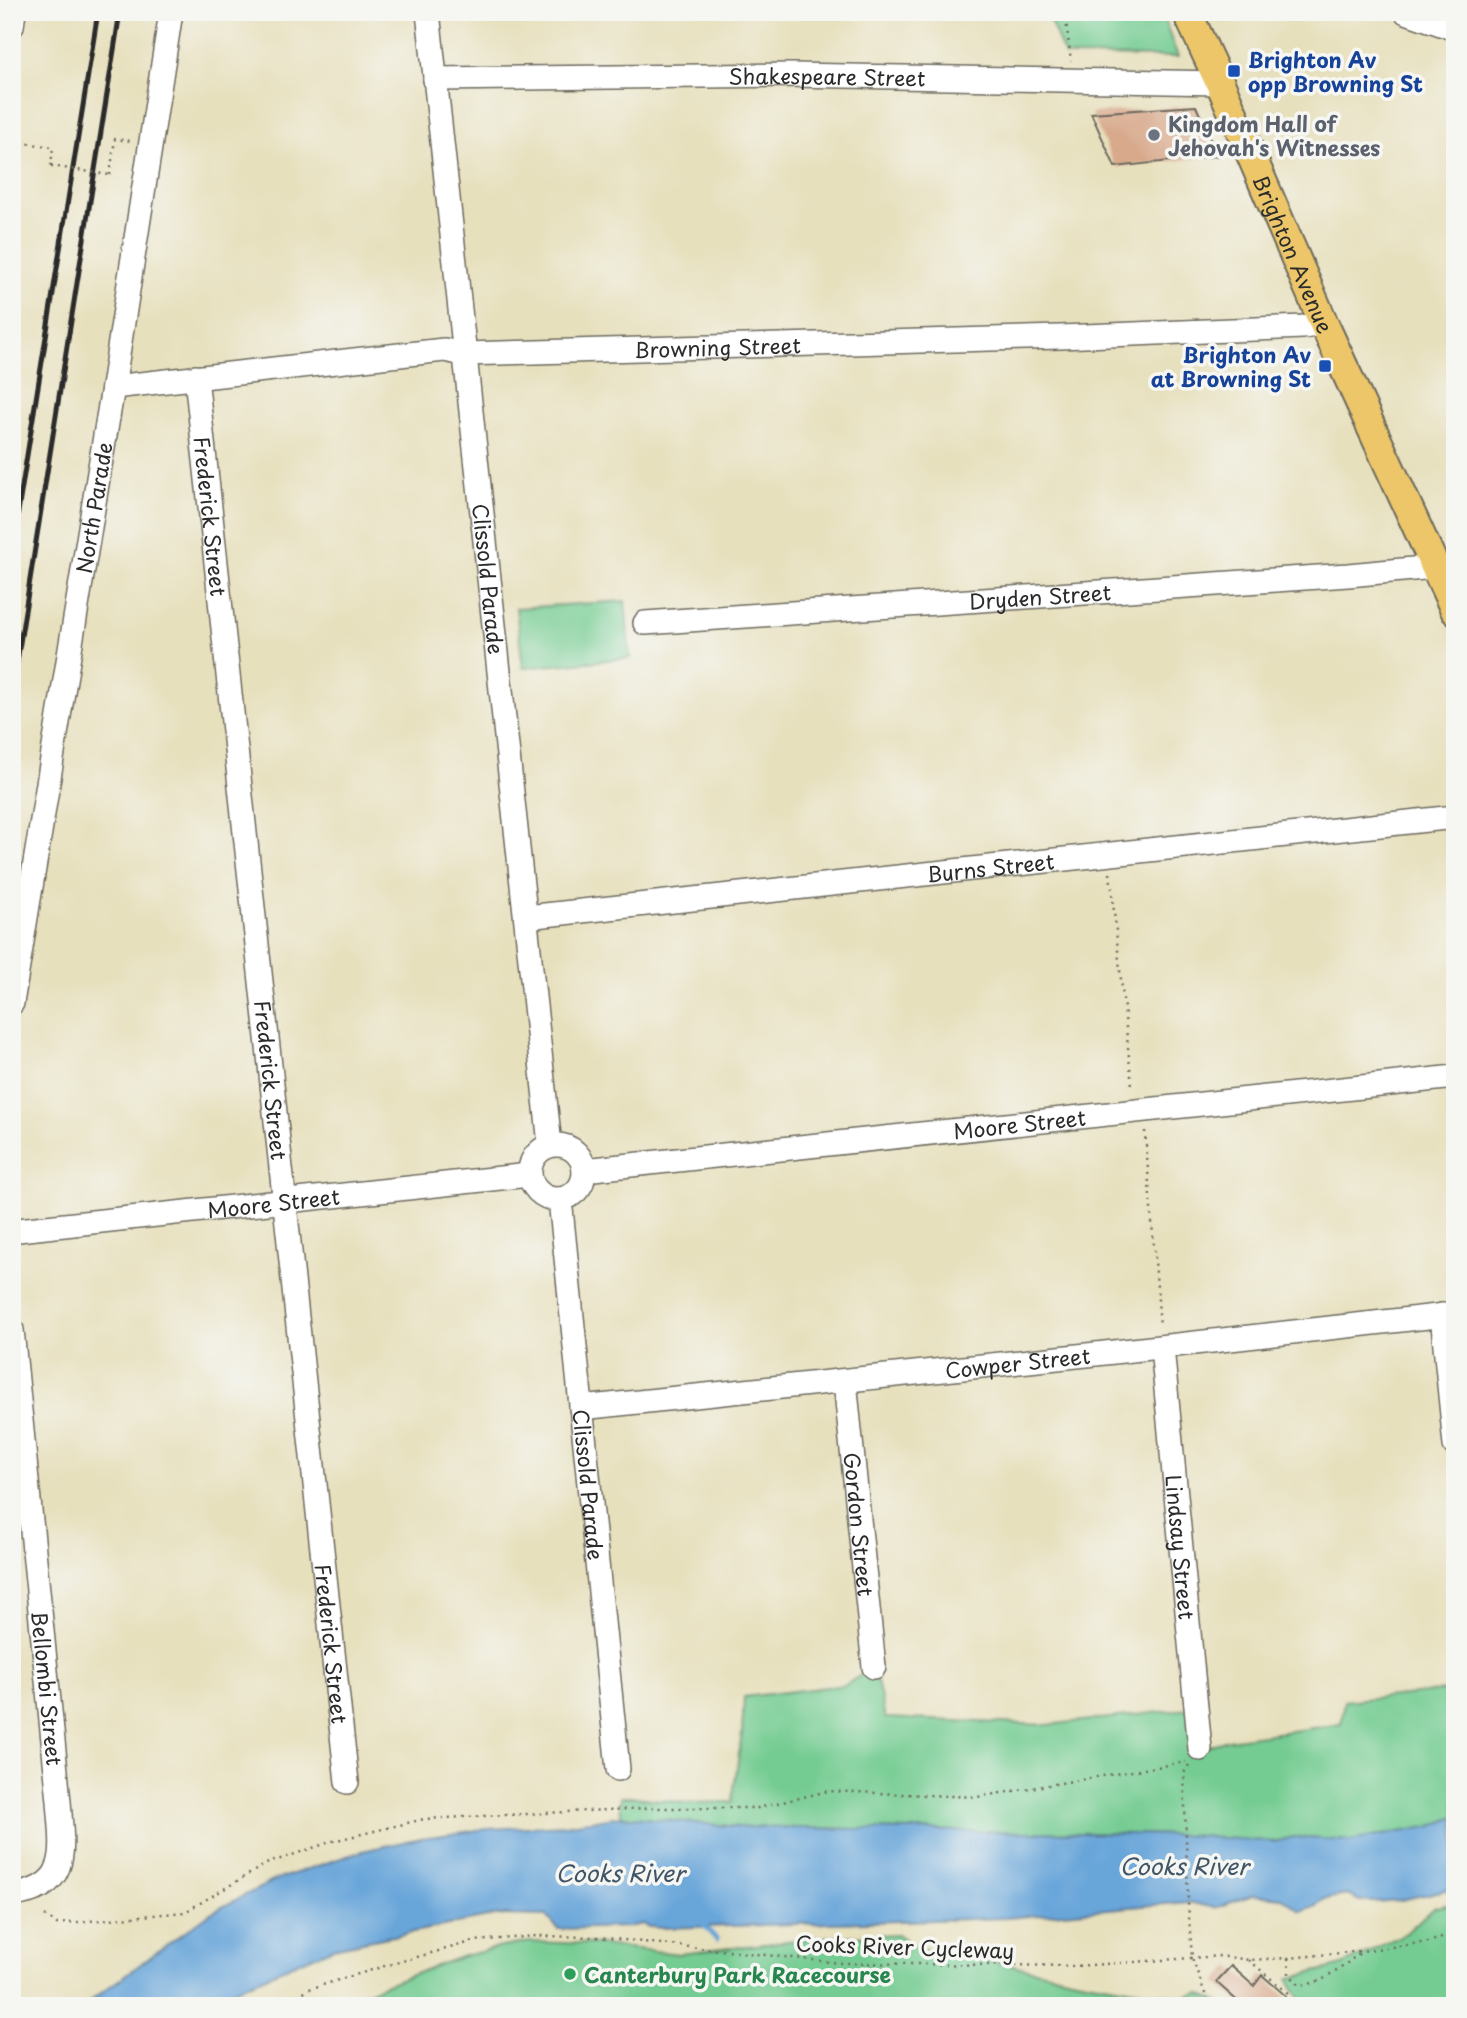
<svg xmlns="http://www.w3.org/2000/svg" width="1467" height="2018" font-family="'Playpen Sans',sans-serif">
  <rect width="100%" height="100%" fill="#f6f6f2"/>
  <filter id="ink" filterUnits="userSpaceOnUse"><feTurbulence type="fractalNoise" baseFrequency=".0143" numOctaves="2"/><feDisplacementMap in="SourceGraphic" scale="14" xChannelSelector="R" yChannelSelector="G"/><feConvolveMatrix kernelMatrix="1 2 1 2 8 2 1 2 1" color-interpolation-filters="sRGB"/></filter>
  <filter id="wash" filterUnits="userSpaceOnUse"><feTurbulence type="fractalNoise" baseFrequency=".00686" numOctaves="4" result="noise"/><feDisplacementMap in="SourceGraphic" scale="28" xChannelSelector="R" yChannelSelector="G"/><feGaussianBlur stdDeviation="1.57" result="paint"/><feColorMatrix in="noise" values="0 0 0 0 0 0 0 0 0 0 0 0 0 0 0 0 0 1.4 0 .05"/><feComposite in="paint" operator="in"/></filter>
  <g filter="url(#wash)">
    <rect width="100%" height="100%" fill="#e7e0bd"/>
    <g fill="#75cc92" stroke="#507c5e" stroke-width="2">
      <polygon points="1046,12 1161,12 1178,57 1065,56"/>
      <polygon points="625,601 630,658 523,668 516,608"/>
      <polygon points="874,1667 885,1718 1047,1725 1196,1708 1200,1748 1228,1740 1341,1724 1344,1701 1455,1690 1455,1817 1433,1826 1350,1841 1294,1837 1274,1842 1187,1835 739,1827 621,1816 620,1797 636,1797 685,1803 732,1802 742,1733 744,1697 845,1685"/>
      <polygon points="1455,1903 1455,2006 1305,2006 1288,1979 1343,1965 1406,1933 1433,1908"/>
      <polygon points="897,1934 917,1948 968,1956 1086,1981 1182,1997 1199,1993 1227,2006 334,2006 378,1987 464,1956 501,1947 530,1942 594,1944 679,1954 814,1938"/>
    </g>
    <polygon fill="#67a5d9" stroke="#496882" stroke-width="2" points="621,1816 739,1827 1187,1835 1274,1842 1294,1837 1350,1841 1433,1826 1455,1817 1455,1888 1401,1900 1373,1902 1360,1901 1347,1895 1325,1899 1315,1906 1301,1911 1282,1898 1253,1895 1215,1908 1188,1902 1006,1918 661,1928 650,1927 643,1924 629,1927 558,1929 547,1916 498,1915 333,1948 244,1985 205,2006 83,2006 212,1912 275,1880 362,1851 421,1838 487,1829 564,1825"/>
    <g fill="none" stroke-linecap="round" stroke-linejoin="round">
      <polyline stroke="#67a5d9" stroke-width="5" points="701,1922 717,1940"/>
    </g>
    <g id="blocks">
      <g fill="#d8a98b">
        <polygon points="1196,106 1217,156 1115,167 1091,113"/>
        <polygon points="1231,1966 1254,1986 1262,1975 1286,1996 1277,2006 1243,2006 1216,1982"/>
      </g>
    </g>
  </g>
  <g filter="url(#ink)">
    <use href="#blocks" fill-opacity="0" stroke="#6d6a5e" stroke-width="2"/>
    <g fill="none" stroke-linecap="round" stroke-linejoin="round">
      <g stroke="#6d6a5e" stroke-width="26">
        <g id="minor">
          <path id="s1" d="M428 12 550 1145"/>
          <polyline points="1406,12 1455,29"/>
          <polyline points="12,26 14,12"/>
          <path id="s2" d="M435 79 792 75 1220 83"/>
          <path id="s3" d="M196 377 347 1782"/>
          <path id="s4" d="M113 387 444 350 464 354 1060 337 1303 327 1324 324"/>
          <path id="s5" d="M645 623 1348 575 1435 567"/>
          <path id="s6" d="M526 917 1455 817"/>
          <path id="s7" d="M12 1003 113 387 171 12"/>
          <circle cx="557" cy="1172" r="27"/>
          <path id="s8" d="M584 1170 1455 1077"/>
          <path id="s9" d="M560 1199 618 1769"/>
          <path id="s10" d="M18 1230 529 1175"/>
          <polyline points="1442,1315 1455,1445"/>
          <path id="s11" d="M12 1330 59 1801C62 1847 73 1888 12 1895"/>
          <path id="s12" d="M1162 1347 1200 1749"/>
          <path id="s13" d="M845 1381 874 1667"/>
          <path id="s14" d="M581 1408 1096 1354 1455 1314"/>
        </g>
      </g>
      <g stroke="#6d6a5e" stroke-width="32">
        <g id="major">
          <path id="s15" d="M1187 12 1220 83 1324 324 1455 610"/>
        </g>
      </g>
      <g stroke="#6d6a5e" stroke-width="2.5" stroke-dasharray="2 5" stroke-linecap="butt">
        <polyline points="1065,12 1071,61"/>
        <polyline points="110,175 115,139 132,141"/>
        <polyline points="12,181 19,142 53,147 51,166"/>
        <polyline points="1110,873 1132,1086"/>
        <polyline points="1145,1131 1160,1326"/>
        <polyline points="1189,1765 1184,1773 1188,1902 1192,1958 1207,1999 1215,2006"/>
        <polyline points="45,1915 57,1924 185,1912 266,1864 333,1841 424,1819 647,1808 758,1808 828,1791 977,1797 1186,1762"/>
        <path d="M1288 1958 1289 1974 1299 1985C1325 1984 1340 1968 1360 1953"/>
        <polyline points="1249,1960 1290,1995"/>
        <polyline points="279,2006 309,1989 388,1965 475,1941 536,1936 596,1937 840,1963 1076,1966 1220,1956 1249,1960 1288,1958 1362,1951 1428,1942 1455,1934"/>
      </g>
      <use href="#minor" stroke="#fff" stroke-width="23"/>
      <use href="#major" stroke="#ecc669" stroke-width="28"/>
      <g stroke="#2b2b2b" stroke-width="5">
        <polyline points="12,549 98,12"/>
        <polyline points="12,693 120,12"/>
      </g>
      <polyline stroke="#6d6a5e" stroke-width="2.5" stroke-dasharray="2 5" stroke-linecap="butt" points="51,166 110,175"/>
    </g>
  </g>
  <g fill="#1a4fb4" stroke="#f6f6f2" stroke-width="2.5">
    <rect x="1227" y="64" width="14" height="14" rx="3.5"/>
    <rect x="1318" y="359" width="14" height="14" rx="3.5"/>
  </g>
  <circle fill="#6b7280" stroke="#f6f6f2" stroke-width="2.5" cx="1154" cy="135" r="7"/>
  <circle fill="#2e9e5b" stroke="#f6f6f2" stroke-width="2.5" cx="570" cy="1974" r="7"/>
  <g text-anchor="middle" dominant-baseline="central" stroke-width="7" stroke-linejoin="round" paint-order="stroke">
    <g font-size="21" font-weight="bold" fill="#164399" stroke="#f6f6f2" text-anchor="start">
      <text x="1248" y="59">Brighton Av<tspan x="1248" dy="24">opp Browning St</tspan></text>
      <text x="1311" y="354" text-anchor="end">Brighton Av<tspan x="1311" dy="24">at Browning St</tspan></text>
    </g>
    <g font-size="21" fill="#2b2b2b" stroke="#f6f6f2">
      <text stroke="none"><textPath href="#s2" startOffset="392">Shakespeare Street</textPath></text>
      <text stroke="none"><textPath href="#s15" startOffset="264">Brighton Avenue</textPath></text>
      <text stroke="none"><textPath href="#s4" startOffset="607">Browning Street</textPath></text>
      <text stroke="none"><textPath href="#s7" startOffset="502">North Parade</textPath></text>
      <text stroke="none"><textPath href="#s3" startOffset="140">Frederick Street</textPath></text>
      <text stroke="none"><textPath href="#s1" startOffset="570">Clissold Parade</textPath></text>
      <text stroke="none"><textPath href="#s5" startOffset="396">Dryden Street</textPath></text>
      <text stroke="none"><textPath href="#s6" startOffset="467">Burns Street</textPath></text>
      <text stroke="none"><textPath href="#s3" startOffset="707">Frederick Street</textPath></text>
      <text stroke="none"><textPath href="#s8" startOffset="438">Moore Street</textPath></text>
      <text stroke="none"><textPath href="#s10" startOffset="257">Moore Street</textPath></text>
      <text stroke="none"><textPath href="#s14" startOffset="439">Cowper Street</textPath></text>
      <text stroke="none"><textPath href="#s9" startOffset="287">Clissold Parade</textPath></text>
      <text stroke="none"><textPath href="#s13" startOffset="144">Gordon Street</textPath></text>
      <text stroke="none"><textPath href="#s12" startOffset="201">Lindsay Street</textPath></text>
      <text stroke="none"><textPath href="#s3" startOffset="1274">Frederick Street</textPath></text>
      <text stroke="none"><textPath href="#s11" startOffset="360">Bellombi Street</textPath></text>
      <text transform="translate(905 1946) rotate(2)">Cooks River Cycleway</text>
    </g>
    <g font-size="21" font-weight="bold" fill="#5b616d" stroke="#f6f6f2" text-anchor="start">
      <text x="1168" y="123">Kingdom Hall of<tspan x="1168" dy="24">Jehovah's Witnesses</tspan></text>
    </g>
    <g font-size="21" font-weight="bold" fill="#27864d" stroke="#f6f6f2" text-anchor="start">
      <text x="584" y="1974">Canterbury Park Racecourse</text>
    </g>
    <g font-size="23" font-style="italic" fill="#405668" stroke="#f6f6f2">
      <text x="1184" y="1865">Cooks River</text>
      <text x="620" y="1872">Cooks River</text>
    </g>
  </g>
  <rect width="1467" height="2018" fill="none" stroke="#f6f6f2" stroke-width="42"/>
</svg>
